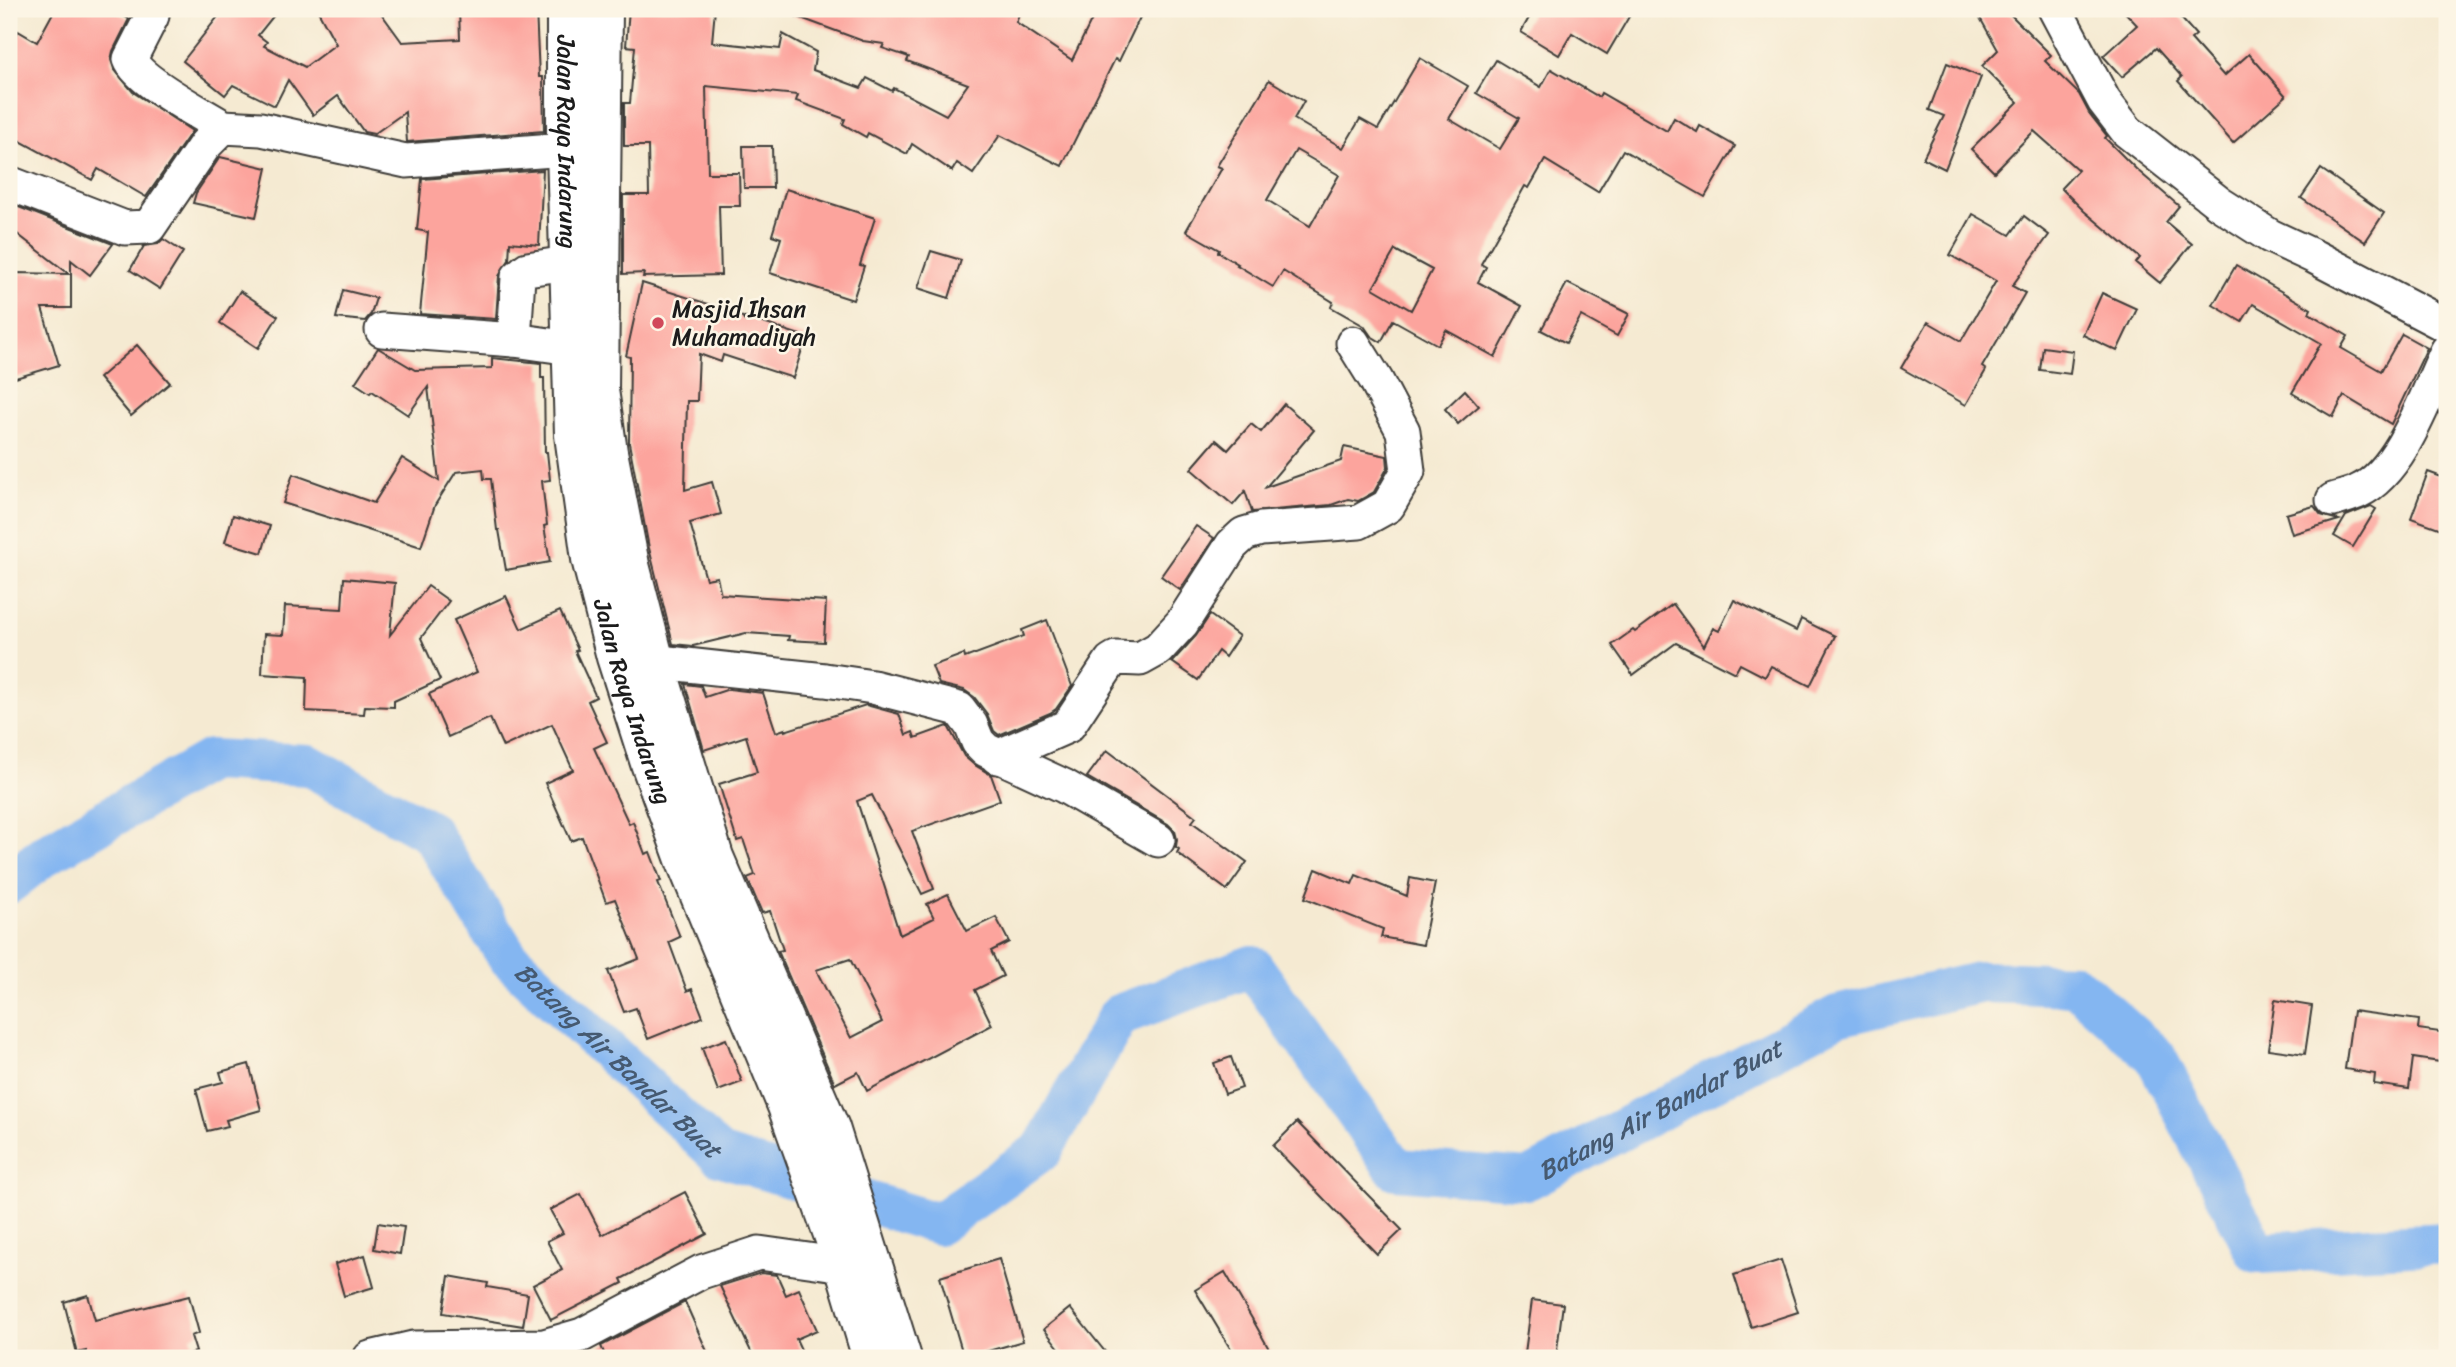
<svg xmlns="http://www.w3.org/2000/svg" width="2456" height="1367" font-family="Sriracha,sans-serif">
  <rect width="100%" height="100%" fill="#fcf5e5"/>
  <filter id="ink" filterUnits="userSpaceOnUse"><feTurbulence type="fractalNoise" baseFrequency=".0143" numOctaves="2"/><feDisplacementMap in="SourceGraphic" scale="14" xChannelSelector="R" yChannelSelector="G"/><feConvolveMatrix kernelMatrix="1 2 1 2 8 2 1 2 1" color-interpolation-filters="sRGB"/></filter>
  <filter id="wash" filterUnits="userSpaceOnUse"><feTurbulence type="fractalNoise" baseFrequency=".00686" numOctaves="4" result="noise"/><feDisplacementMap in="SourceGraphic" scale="28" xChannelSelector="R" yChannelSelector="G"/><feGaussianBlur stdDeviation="1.57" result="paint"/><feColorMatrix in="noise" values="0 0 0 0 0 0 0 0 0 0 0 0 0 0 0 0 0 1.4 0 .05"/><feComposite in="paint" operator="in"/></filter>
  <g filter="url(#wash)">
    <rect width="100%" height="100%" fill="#f5ead2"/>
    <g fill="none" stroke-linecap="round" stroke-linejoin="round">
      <path stroke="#84b6f1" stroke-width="42" id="s1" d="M9 883 43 856 210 760 308 765 430 832 508 957 719 1155 938 1224 1042 1150 1119 1015 1252 966 1396 1169 1528 1179 1837 1016 1982 982 2075 985 2155 1056 2257 1253 2447 1243"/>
    </g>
    <g id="blocks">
      <g fill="#fca49d" fill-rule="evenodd">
        <polygon points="55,9 111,9 129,19 113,51 111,60 114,69 133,92 192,131 146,197 98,169 92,180 9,135 9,48 18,31 37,42"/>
        <polygon points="224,9 279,9 258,35 267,42 264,46 305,67 336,44 317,9 378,9 402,42 460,39 459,9 536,9 539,77 543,77 544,131 407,142 405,112 374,134 364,132 338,96 313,115 288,80 275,106 233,85 225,95 183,61"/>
        <polygon points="629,9 715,9 712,42 780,49 783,34 816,52 813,70 861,88 867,78 892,91 894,88 946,115 968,84 907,61 909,57 882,48 884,44 863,41 782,11 782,9 1021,9 1016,22 1072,60 1097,9 1144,9 1119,61 1115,59 1062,166 1000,135 973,174 957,163 952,171 912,144 907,154 868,133 866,137 843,124 845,119 796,101 798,95 706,86 708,173 739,173 740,206 719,206 721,275 643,277 644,273 623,274 623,195 649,195 648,146 624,146 624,103 630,103 635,47 626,46"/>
        <polygon points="1534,9 1619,9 1630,15 1607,54 1572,33 1559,55 1521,32"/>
        <polygon points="1975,9 2005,9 2051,55 2045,61 2079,94 2089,113 2107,136 2105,138 2136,169 2179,206 2166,222 2192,244 2160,283 2136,263 2140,258 2084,211 2061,188 2078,170 2034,131 1994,172 1971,149 2018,102 1982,66 1998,50"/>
        <polygon points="2122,9 2173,9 2196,35 2191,39 2224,76 2249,54 2286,96 2233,143 2178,81 2182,77 2156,48 2122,77 2103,56 2137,25"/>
        <path d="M1420 58 1468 86 1449 119 1500 149 1519 118 1476 93 1496 60 1541 87 1551 69 1599 97 1601 93 1667 131 1674 118 1697 132 1700 126 1735 146 1705 197 1623 150 1598 192 1545 160 1529 188 1525 186 1481 264 1486 267 1478 282 1522 306 1495 357 1446 330 1438 345 1393 320 1381 342 1371 336 1364 326 1331 307 1333 302 1283 271 1273 287 1237 265 1238 264 1218 252 1219 250 1186 231 1222 168 1217 166 1269 80 1304 101 1294 119 1343 148 1360 119 1378 129ZM1296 150 1339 175 1310 226 1267 200ZM1395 250 1432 270 1411 310 1373 288Z"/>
        <polygon points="1947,63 1981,77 1945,169 1923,158 1944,116 1929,110"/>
        <polygon points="743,146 772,146 773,188 744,188"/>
        <polygon points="220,157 267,168 256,217 193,203 196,193"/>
        <polygon points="2321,169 2384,213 2365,242 2301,198"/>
        <polygon points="543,170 539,245 510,242 509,260 499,276 496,319 420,314 428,232 417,230 422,179"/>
        <polygon points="786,189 875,218 860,265 864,266 853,300 770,273 781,238 772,235"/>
        <polygon points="16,206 113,244 90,275 71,260 71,308 42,308 59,365 9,380 9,335 16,332 13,323 16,322 16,273 69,274 16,233"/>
        <polygon points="1973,214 2010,235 2024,216 2049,235 2012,286 2025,293 1982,367 1986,370 1966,405 1901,368 1928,322 1961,341 1996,281 1950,255"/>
        <polygon points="163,239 183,252 160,289 130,270 144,246 158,244"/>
        <polygon points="931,251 961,260 949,298 918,288"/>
        <polygon points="2236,265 2311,309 2309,313 2348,336 2341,348 2381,371 2402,334 2427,348 2391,424 2344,396 2333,417 2292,393 2321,343 2253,304 2242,322 2213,305"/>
        <polygon points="642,283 737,313 736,315 743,317 744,321 745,317 806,337 793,378 723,355 721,362 699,354 697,401 687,401 685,490 712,482 721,514 690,523 706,579 717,577 721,594 826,601 824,642 788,640 789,636 746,633 693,646 673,644 649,548 629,443 630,357 626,356"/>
        <polygon points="1567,283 1629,314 1617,336 1581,316 1566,343 1541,330"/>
        <polygon points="343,290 376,298 371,314 365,321 336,318"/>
        <polygon points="240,291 278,316 258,348 220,323"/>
        <polygon points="2102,293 2137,309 2117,351 2083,335"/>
        <polygon points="137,345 170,383 131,416 99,378"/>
        <polygon points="2043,347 2073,351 2070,374 2040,370"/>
        <polygon points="378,348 415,370 492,368 492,358 541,363 541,378 544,378 545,452 547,452 550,480 542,481 547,525 544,526 550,562 506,570 499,530 497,530 491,479 484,479 483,469 456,472 435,505 421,547 283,503 293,474 374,503 402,458 439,481 428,387 408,415 372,391 370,393 355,383"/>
        <polygon points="1465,390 1479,406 1458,424 1445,409"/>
        <polygon points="1284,404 1314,430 1266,487 1341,461 1344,447 1387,456 1388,467 1374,492 1358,501 1348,499 1331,505 1252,512 1245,491 1233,505 1191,469 1216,440 1228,450 1251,424 1261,432"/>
        <polygon points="2428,472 2447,479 2447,531 2411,518"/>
        <polygon points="2314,506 2321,515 2339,520 2292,534 2286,514"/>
        <polygon points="2371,506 2376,509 2353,547 2334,536 2346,516"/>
        <polygon points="233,515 270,526 262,553 225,542"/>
        <polygon points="1196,526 1214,538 1180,590 1161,576"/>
        <polygon points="344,578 395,583 390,635 428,586 449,601 421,638 440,680 394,701 394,707 365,706 364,714 306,711 307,677 262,674 264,634 283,635 285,606 342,609"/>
        <polygon points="506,596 521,629 560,611 578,650 575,651 596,697 588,701 607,742 594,748 629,824 633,822 645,854 650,852 661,881 658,882 680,937 669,942 687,991 692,989 703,1017 648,1039 636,1008 624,1012 608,971 639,959 615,899 606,902 582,837 571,841 545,783 573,770 552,724 503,747 490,718 448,737 429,694 477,672 454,620"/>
        <polygon points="1734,600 1796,631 1801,619 1835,636 1810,686 1771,666 1765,677 1740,664 1735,673 1676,643 1633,675 1612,645 1633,630 1635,632 1673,604 1704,646 1713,628 1719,631"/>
        <polygon points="1210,615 1239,636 1225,657 1218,651 1198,680 1172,662 1196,636"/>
        <polygon points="1047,620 1072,686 1056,709 1050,713 999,735 994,731 987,714 974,697 964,690 939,684 932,666 964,654 965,658 1024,636 1022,630"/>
        <path d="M685 684 701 686 705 697 729 689 763 693 776 732 785 729V731L866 705 899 714 906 735 913 732 915 738 948 726 964 756 973 764 991 775 1000 800 912 831 934 889 922 894 872 795 857 801 900 935 934 918 927 904 948 894 967 931 996 917 1009 942 991 951 1003 976 975 990 992 1025 867 1091 858 1072 835 1084 778 951 783 950 770 911 762 913 747 878 755 875 743 839 737 841 719 784 757 772 746 736 704 750ZM850 959 882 1022 851 1038 816 970Z"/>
        <polygon points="1107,750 1196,817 1192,822 1247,862 1227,890 1177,853 1179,849 1176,847 1177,839 1175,831 1168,824 1087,777"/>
        <polygon points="1316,869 1352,884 1356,875 1407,896 1410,878 1435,883 1423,945 1381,937 1383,929 1305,898"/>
        <polygon points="2275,1000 2312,1006 2305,1054 2268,1049"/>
        <polygon points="2353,1011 2419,1020 2418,1029 2447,1033 2447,1063 2413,1058 2409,1089 2374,1084 2375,1074 2345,1069"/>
        <polygon points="726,1039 742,1082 718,1091 702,1048"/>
        <polygon points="1231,1057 1242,1088 1225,1094 1214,1063"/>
        <polygon points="249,1064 261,1110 226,1120 228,1126 207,1131 196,1089 223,1082 220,1072"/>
        <polygon points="1297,1122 1402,1230 1377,1254 1273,1146"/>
        <polygon points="685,1192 707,1234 621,1279 623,1283 551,1320 533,1285 562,1270 547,1241 563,1233 550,1210 581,1194 602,1235"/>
        <polygon points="378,1223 404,1227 400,1254 374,1249"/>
        <polygon points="365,1255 374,1287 344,1296 335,1264"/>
        <polygon points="999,1259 1023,1341 964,1358 940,1277"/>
        <polygon points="1781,1260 1798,1312 1751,1327 1734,1275"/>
        <polygon points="1225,1272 1254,1322 1274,1358 1236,1358 1195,1290"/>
        <polygon points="761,1273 777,1275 786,1295 799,1289 817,1330 796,1339 805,1358 754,1358 720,1286"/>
        <polygon points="449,1276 488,1283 487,1287 528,1294 523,1326 443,1313"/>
        <polygon points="88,1295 95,1320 189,1296 199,1333 191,1336 196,1352 173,1358 86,1358 86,1351 77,1353 64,1302"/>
        <polygon points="1532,1300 1563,1304 1556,1357 1525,1353"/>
        <polygon points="685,1302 710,1358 606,1358 601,1346"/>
        <polygon points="1070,1308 1110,1358 1067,1358 1044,1329"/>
      </g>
    </g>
  </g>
  <g filter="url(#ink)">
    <use href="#blocks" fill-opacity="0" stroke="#3d3b37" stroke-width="2"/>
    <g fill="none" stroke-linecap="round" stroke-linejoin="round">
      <g stroke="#3d3b37" stroke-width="37">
        <g id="minor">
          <path d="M150 9 152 16 130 59C138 81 201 113 223 127"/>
          <polyline points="2055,9 2104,101 2127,131 2220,204 2270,236 2315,257 2447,326"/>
          <polyline points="9,183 125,228 149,227 205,145 223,127 261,129 406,161 566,149"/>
          <polyline points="382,330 514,340 571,348"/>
          <polyline points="514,340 518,277 527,269 568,263"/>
          <path d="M2333 500C2342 497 2352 495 2359 491 2402 471 2427 393 2447 351"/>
          <polyline points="632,659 825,680 873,687 959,709 971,725 978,742 986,750 1064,786 1158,840"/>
          <polyline points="997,757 1068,726 1111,661 1116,658 1140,659 1158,649 1182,623 1232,545 1244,534 1261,529 1359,522 1388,506 1408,471 1403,431 1376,380 1353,343"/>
          <polyline points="370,1358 413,1348 544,1346 582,1335 701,1272 759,1253 844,1265"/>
        </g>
      </g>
      <g stroke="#3d3b37" stroke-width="42">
        <g id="highway">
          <path id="s2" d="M566 9V149L574 435 591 559 616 657 650 763 686 862 787 1106 844 1265 872 1358"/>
          <polyline points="603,9 599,390 608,452 630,565 655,662 714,857 830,1128 902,1358"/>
        </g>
      </g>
      <use href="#minor" stroke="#fff" stroke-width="33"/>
      <use href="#highway" stroke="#fff" stroke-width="38"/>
    </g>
  </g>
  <circle fill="#d1495b" stroke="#fcf5e5" stroke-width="2.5" cx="658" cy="323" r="7"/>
  <g text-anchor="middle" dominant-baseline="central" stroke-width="5" stroke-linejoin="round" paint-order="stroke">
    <g font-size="24" fill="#1c1c1c" stroke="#fcf5e5">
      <text stroke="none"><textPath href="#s2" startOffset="133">Jalan Raya Indarung</textPath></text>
      <text stroke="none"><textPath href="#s2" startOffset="700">Jalan Raya Indarung</textPath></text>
    </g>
    <g font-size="24" fill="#1c1c1c" stroke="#fcf5e5" text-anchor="start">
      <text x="672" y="309">Masjid Ihsan<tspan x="672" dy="28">Muhamadiyah</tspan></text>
    </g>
    <g font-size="26" font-style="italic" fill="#465a71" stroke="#fcf5e5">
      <text stroke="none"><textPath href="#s1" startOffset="772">Batang Air Bandar Buat</textPath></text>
      <text stroke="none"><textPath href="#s1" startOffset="2095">Batang Air Bandar Buat</textPath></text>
    </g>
  </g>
  <rect width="2456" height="1367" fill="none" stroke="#fcf5e5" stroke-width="35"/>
</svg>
